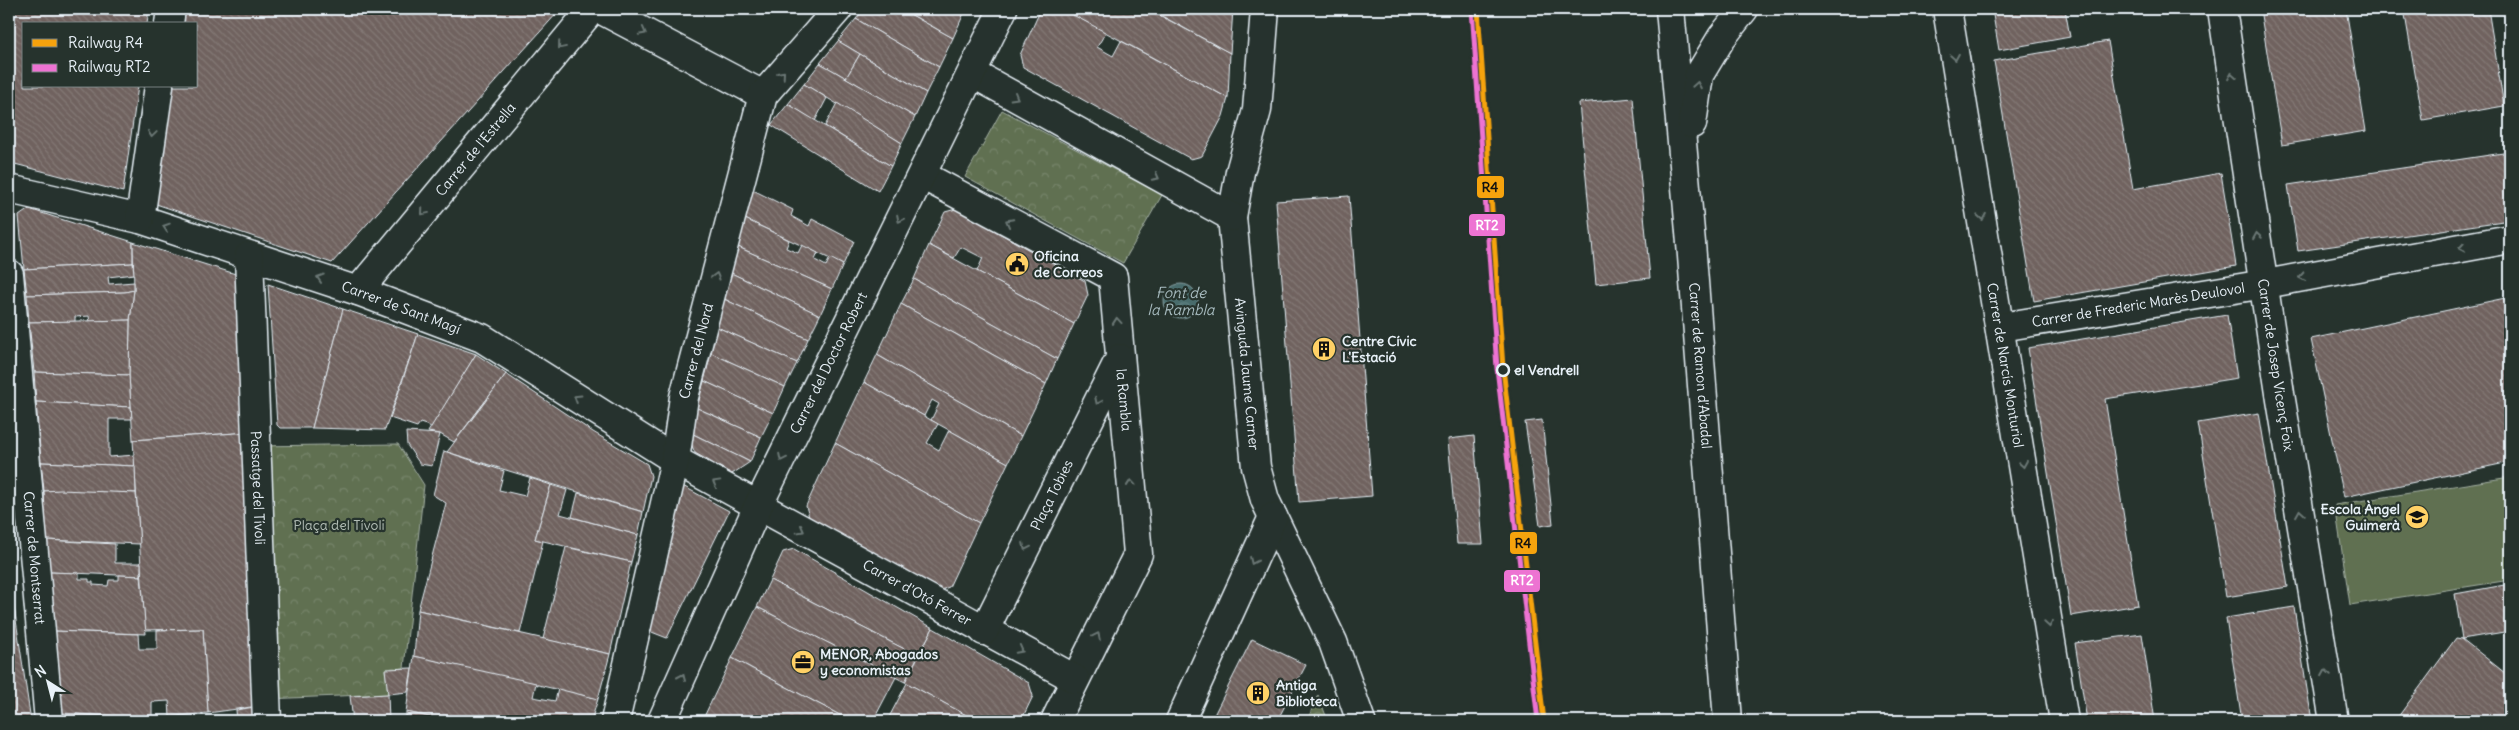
<svg xmlns="http://www.w3.org/2000/svg" width="2519" height="730" font-family="Delius,sans-serif">
  <defs>
    <pattern id="park-crowns" width="20" height="18" patternUnits="userSpaceOnUse" patternTransform="scale(1.25)"><rect width="20" height="18" fill="#607051"/><path d="M2 6a3 3 0 1 1 6 0M12 15a3 3 0 1 1 6 0" fill="none" stroke="#77856b"/></pattern>
    <pattern id="water-waves" width="16" height="10" patternUnits="userSpaceOnUse" patternTransform="scale(1.25)"><rect width="16" height="10" fill="#486c6c"/><path d="M0 5q4-4 8 0t8 0" fill="none" stroke="#628182"/></pattern>
    <pattern id="building-back-hatch" width="6" height="6" patternUnits="userSpaceOnUse" patternTransform="scale(1.25)"><rect width="6" height="6" fill="#6f625e"/><path d="M-1 5l2 2M0 0l6 6M5-1l2 2" fill="none" stroke="#847976"/></pattern>
  </defs>
  <rect width="100%" height="100%" fill="#26332d"/>
  <filter id="ink" filterUnits="userSpaceOnUse"><feTurbulence type="fractalNoise" baseFrequency=".02" numOctaves="2"/><feDisplacementMap in="SourceGraphic" scale="10" xChannelSelector="R" yChannelSelector="G"/><feConvolveMatrix kernelMatrix="1 2 1 2 8 2 1 2 1" color-interpolation-filters="sRGB"/></filter>
  <g filter="url(#ink)">
    <g fill="url(#park-crowns)" stroke="#a4b0a4">
      <polygon points="1002,110 1162,195 1123,263 965,177"/>
      <polygon points="398,444 424,485 404,668 385,670 388,694 266,699 256,446"/>
      <polygon points="1318,695 1328,721 1307,721"/>
    </g>
    <polygon fill="#607051" stroke="#a4b0a4" points="2510,477 2510,580 2350,605 2335,505"/>
    <circle fill="url(#water-waves)" stroke="#88a1a4" cx="1181" cy="301" r="17"/>
    <g fill="url(#building-back-hatch)" stroke="#e8f1f8">
      <polygon points="9,9 149,9 147,24 24,24 24,86 138,86 123,192 11,163"/>
      <polygon points="185,9 553,9 558,12 332,263 156,204 173,86 196,86 196,24 182,24"/>
      <polygon points="864,9 901,9 953,38 939,67 856,19"/>
      <polygon points="901,9 961,9 965,11 953,38"/>
      <polygon points="1041,9 1062,9 1106,32 1097,47 1113,56 1121,41 1228,98 1223,116 1202,156 1191,159 1023,67 1020,55"/>
      <polygon points="1062,9 1148,9 1230,53 1228,98"/>
      <polygon points="1148,9 1233,9 1230,53 1173,22"/>
      <polygon points="1992,9 2065,9 2070,37 1999,50"/>
      <polygon points="2260,9 2346,9 2366,131 2282,145"/>
      <polygon points="2404,9 2488,9 2504,106 2423,120"/>
      <polygon points="856,19 939,67 926,93 838,41"/>
      <polygon points="838,41 860,54 846,78 820,63"/>
      <polygon points="2108,41 2133,189 2221,173 2236,266 2034,301 1994,61"/>
      <polygon points="860,54 926,93 915,117 846,78"/>
      <polygon points="820,63 915,117 902,143 804,84"/>
      <polygon points="804,84 827,98 815,121 788,104"/>
      <polygon points="1633,98 1650,278 1596,284 1579,103"/>
      <polygon points="837,103 902,143 891,166 825,126"/>
      <polygon points="788,104 891,166 878,191 771,125"/>
      <polygon points="2510,152 2510,220 2298,251 2288,185"/>
      <polygon points="753,190 793,210 791,216 809,226 812,219 854,241 843,265 745,219"/>
      <polygon points="1349,196 1372,496 1299,502 1276,201"/>
      <polygon points="29,209 133,242 133,263 24,269 19,216"/>
      <polygon points="956,209 1085,281 1088,295 1074,324 977,271 983,258 961,247 954,258 929,245 945,212"/>
      <polygon points="745,219 789,240 786,248 798,253 802,245 818,253 815,260 826,266 830,258 843,265 832,289 738,247"/>
      <polygon points="133,242 242,276 251,432 133,440 129,375 130,320 134,290"/>
      <polygon points="929,245 1074,324 1057,359 914,279"/>
      <polygon points="738,247 832,289 820,315 731,273"/>
      <polygon points="133,263 134,274 108,277 109,284 134,282 134,290 125,292 27,295 24,269"/>
      <polygon points="731,273 820,315 808,339 724,299"/>
      <polygon points="914,279 1057,359 1046,384 901,304"/>
      <polygon points="268,284 343,309 312,428 280,428 277,425"/>
      <polygon points="134,290 130,320 90,322 89,316 75,317 75,322 29,322 27,295 125,292"/>
      <polygon points="2510,297 2510,462 2344,497 2311,339"/>
      <polygon points="724,299 808,339 797,363 717,327"/>
      <polygon points="901,304 1046,384 1021,436 877,355"/>
      <polygon points="343,309 418,334 385,430 312,428"/>
      <polygon points="2227,315 2237,378 2105,399 2138,605 2071,616 2028,348"/>
      <polygon points="130,320 129,375 34,372 29,322"/>
      <polygon points="717,327 797,363 785,387 711,353"/>
      <polygon points="418,334 476,354 432,427 420,423 417,427 390,418"/>
      <polygon points="711,353 785,387 773,413 704,381"/>
      <polygon points="476,354 506,374 454,442 440,434 428,432"/>
      <polygon points="877,355 1021,436 1008,463 931,420 939,404 932,400 924,416 864,382"/>
      <polygon points="34,372 129,375 131,407 36,402"/>
      <polygon points="506,374 593,432 647,464 651,476 643,512 447,452"/>
      <polygon points="704,381 773,413 761,437 697,408"/>
      <polygon points="864,382 938,424 927,443 939,450 949,430 1008,463 979,523 835,443"/>
      <polygon points="36,402 131,407 132,419 109,419 109,457 135,455 135,466 41,462"/>
      <polygon points="697,408 761,437 750,462 691,433"/>
      <polygon points="2259,413 2288,587 2226,597 2198,423"/>
      <polygon points="1542,420 1553,524 1540,526 1525,422"/>
      <polygon points="251,432 266,705 208,713 203,629 145,630 133,440"/>
      <polygon points="406,432 440,434 432,466 420,464 407,445"/>
      <polygon points="691,433 750,462 732,474 695,453 690,441"/>
      <polygon points="1474,436 1483,544 1457,544 1448,439"/>
      <polygon points="835,443 979,523 949,587 938,591 809,517 806,506"/>
      <polygon points="444,451 504,471 499,490 525,496 530,478 551,485 535,539 543,541 520,633 418,610 446,503 433,495"/>
      <polygon points="41,462 135,466 136,493 44,491"/>
      <polygon points="679,484 729,511 667,638 644,629"/>
      <polygon points="551,485 567,490 560,514 638,535 631,562 535,539"/>
      <polygon points="60,490 136,493 140,544 46,540 44,491"/>
      <polygon points="578,493 643,512 638,535 572,517"/>
      <polygon points="46,540 115,544 115,563 141,563 141,576 49,572"/>
      <polygon points="566,547 631,562 610,654 543,639"/>
      <polygon points="794,549 933,628 918,656 770,580 783,552"/>
      <polygon points="49,572 79,573 79,579 89,579 89,582 93,582 93,585 108,586 109,580 119,580 119,575 141,576 146,634 53,631"/>
      <polygon points="9,573 31,721 9,721"/>
      <polygon points="770,580 918,656 905,682 757,607"/>
      <polygon points="2510,584 2510,631 2462,639 2455,594"/>
      <polygon points="757,607 896,677 873,721 851,721 732,658"/>
      <polygon points="2294,607 2312,721 2242,721 2226,618"/>
      <polygon points="418,610 610,654 598,699 414,656"/>
      <polygon points="933,628 1029,683 1033,696 1021,721 977,721 905,682"/>
      <polygon points="203,629 208,713 170,717 169,701 152,702 152,719 60,713 53,631 138,634 139,649 157,649 157,630"/>
      <polygon points="2142,634 2155,721 2087,721 2075,643"/>
      <polygon points="2456,638 2462,639 2510,677 2510,721 2395,721"/>
      <polygon points="1252,639 1306,665 1277,721 1211,721"/>
      <polygon points="414,656 536,683 533,697 555,701 558,689 598,699 591,721 449,721 406,712"/>
      <polygon points="732,658 851,721 702,721"/>
      <polygon points="412,668 408,692 388,694 385,669"/>
      <polygon points="907,683 957,710 977,721 887,721"/>
      <polygon points="388,694 389,721 353,721 350,696"/>
      <polygon points="266,705 267,721 237,721 236,710"/>
      <polygon points="406,712 449,721 406,721"/>
      <polygon points="60,713 152,719 153,721 61,721"/>
      <polygon points="181,716 181,721 153,721 153,720"/>
    </g>
    <g fill="none" stroke-linecap="round" stroke-linejoin="round">
      <g stroke="#e8f1f8" stroke-width="31">
        <g id="minor">
          <polyline points="600,9 763,95"/>
          <path id="s1" d="M1265 9 1257 110 1240 172 1232 217 1256 467 1265 500 1333 642 1361 721"/>
          <path id="s2" d="M1670 9 1691 243 1728 721"/>
          <path id="s3" d="M1947 9 2064 721"/>
          <path id="s4" d="M2222 9 2281 400 2334 721"/>
          <polyline points="169,24 171,9"/>
          <polyline points="972,73 1232,217"/>
          <polyline points="1692,124 1699,75 1722,37 1744,9"/>
          <path id="s5" d="M922 175 1113 277 1138 554 1055 721"/>
          <path id="s6" d="M9 189 140 219 358 291 482 338 675 460 1075 679"/>
          <polyline points="140,219 159,86"/>
          <path id="s7" d="M249 256 267 721"/>
          <path id="s8" d="M9 274 49 721"/>
          <path id="s9" d="M358 291 592 9"/>
          <path id="s10" d="M2001 327 2265 284 2510 239"/>
          <path id="s11" d="M984 631 1120 358"/>
          <path id="s12" d="M615 721 675 460 684 397 763 95 838 9"/>
          <path id="s13" d="M662 721 758 506 1003 9"/>
          <polyline points="1180,721 1273,517"/>
        </g>
      </g>
      <use href="#minor" stroke="#26332d" stroke-width="28"/>
      <g stroke="#26332d" stroke-width="9">
        <polyline id="rail-1" points="1478,9 1503,368 1544,721"/>
      </g>
      <g stroke="#26332d" stroke-width="9">
        <polyline id="rail-2" points="1472,9 1497,368 1538,721"/>
      </g>
      <use href="#rail-1" stroke="#f6a30d" stroke-width="5"/>
      <use href="#rail-2" stroke="#ed73d2" stroke-width="5"/>
    </g>
    <defs><path id="oneway-chevron" d="M-2-3.5L2.5 0L-2 3.5" fill="none" stroke-width="1.6" stroke-linecap="round" stroke-linejoin="round" transform="scale(1.25)"/></defs>
    <g stroke="#6a7674">
      <use href="#oneway-chevron" transform="translate(643 32) rotate(28)"/>
      <use href="#oneway-chevron" transform="translate(561 46) rotate(130)"/>
      <use href="#oneway-chevron" transform="translate(1955 57) rotate(80)"/>
      <use href="#oneway-chevron" transform="translate(782 74) rotate(-49)"/>
      <use href="#oneway-chevron" transform="translate(2232 76) rotate(-99)"/>
      <use href="#oneway-chevron" transform="translate(1697 85) rotate(-80)"/>
      <use href="#oneway-chevron" transform="translate(1015 97) rotate(30)"/>
      <use href="#oneway-chevron" transform="translate(152 134) rotate(98)"/>
      <use href="#oneway-chevron" transform="translate(1156 177) rotate(28)"/>
      <use href="#oneway-chevron" transform="translate(424 212) rotate(130)"/>
      <use href="#oneway-chevron" transform="translate(1982 217) rotate(80)"/>
      <use href="#oneway-chevron" transform="translate(900 219) rotate(116)"/>
      <use href="#oneway-chevron" transform="translate(1009 222) rotate(-152)"/>
      <use href="#oneway-chevron" transform="translate(166 227) rotate(-161)"/>
      <use href="#oneway-chevron" transform="translate(2257 236) rotate(-99)"/>
      <use href="#oneway-chevron" transform="translate(2462 248) rotate(170)"/>
      <use href="#oneway-chevron" transform="translate(716 276) rotate(-75)"/>
      <use href="#oneway-chevron" transform="translate(2302 277) rotate(170)"/>
      <use href="#oneway-chevron" transform="translate(320 278) rotate(-162)"/>
      <use href="#oneway-chevron" transform="translate(1117 321) rotate(-95)"/>
      <use href="#oneway-chevron" transform="translate(577 398) rotate(-148)"/>
      <use href="#oneway-chevron" transform="translate(1098 401) rotate(116)"/>
      <use href="#oneway-chevron" transform="translate(782 458) rotate(116)"/>
      <use href="#oneway-chevron" transform="translate(2023 464) rotate(81)"/>
      <use href="#oneway-chevron" transform="translate(716 483) rotate(-151)"/>
      <use href="#oneway-chevron" transform="translate(1131 483) rotate(-95)"/>
      <use href="#oneway-chevron" transform="translate(2300 513) rotate(-99)"/>
      <use href="#oneway-chevron" transform="translate(801 530) rotate(29)"/>
      <use href="#oneway-chevron" transform="translate(1026 547) rotate(116)"/>
      <use href="#oneway-chevron" transform="translate(1253 561) rotate(115)"/>
      <use href="#oneway-chevron" transform="translate(2049 624) rotate(81)"/>
      <use href="#oneway-chevron" transform="translate(1097 636) rotate(-64)"/>
      <use href="#oneway-chevron" transform="translate(1020 650) rotate(28)"/>
      <use href="#oneway-chevron" transform="translate(2326 673) rotate(-99)"/>
      <use href="#oneway-chevron" transform="translate(682 677) rotate(-66)"/>
    </g>
  </g>
  <defs>
    <g id="civic-disc" transform="scale(1.25)"><circle r="9.5" fill="#ffd166" stroke="#26332d"/><path d="M-.6-6.5H3V-4.5H.6V-3L4-1V1h2V6H-6V1h2V-1L-.6-3ZM-1.2 2.5V6h2.4V2.5Z" fill="#111"/></g>
    <g id="building-disc" transform="scale(1.25)"><circle r="9.5" fill="#ffd166" stroke="#26332d"/><path d="M-4-6H4V6H1V3H-1V6H-4ZM-2.5-4.3h1.7v1.8h-1.7ZM.8-4.3h1.7v1.8H.8ZM-2.5-1h1.7V.8h-1.7ZM.8-1h1.7V.8H.8Z" fill="#111"/></g>
    <g id="school-disc" transform="scale(1.25)"><circle r="9.5" fill="#ffd166" stroke="#26332d"/><path d="M0-5L7-2L0 1L-7-2ZM-4 1L0 2.5L4 1V4Q0 6-4 4Z" fill="#111"/></g>
    <g id="office-disc" transform="scale(1.25)"><circle r="9.5" fill="#ffd166" stroke="#26332d"/><path d="M-6-3h4V-5.5h4V-3h4V5H-6ZM-1-4.5V-3h2v-1.5ZM-6 0V1H6V0Z" fill="#111"/></g>
  </defs>
  <g fill-rule="evenodd">
    <use href="#civic-disc" x="1017" y="264"/>
    <use href="#building-disc" x="1324" y="349"/>
    <use href="#school-disc" x="2417" y="517"/>
    <use href="#office-disc" x="803" y="662"/>
    <use href="#building-disc" x="1258" y="693"/>
  </g>
  <circle fill="#26332d" stroke="#e8f1f8" stroke-width="2.5" cx="1503" cy="370" r="6"/>
  <g text-anchor="middle" dominant-baseline="central" stroke-width="4.5" stroke-linejoin="round" paint-order="stroke">
    <g font-size="14" fill="#e8f1f8" stroke="#26332d">
      <text stroke="none"><textPath href="#s9" startOffset="184">Carrer de l'Estrella</textPath></text>
      <text stroke="none"><textPath href="#s10" startOffset="139">Carrer de Frederic Marès Deulovol</textPath></text>
      <text stroke="none"><textPath href="#s6" startOffset="410">Carrer de Sant Magí</textPath></text>
      <text stroke="none"><textPath href="#s12" startOffset="379">Carrer del Nord</textPath></text>
      <text stroke="none"><textPath href="#s13" startOffset="395">Carrer del Doctor Robert</textPath></text>
      <text stroke="none"><textPath href="#s2" startOffset="358">Carrer de Ramon d'Abadal</textPath></text>
      <text stroke="none"><textPath href="#s3" startOffset="361">Carrer de Narcís Monturiol</textPath></text>
      <text stroke="none"><textPath href="#s4" startOffset="360">Carrer de Josep Vicenç Foix</textPath></text>
      <text stroke="none"><textPath href="#s1" startOffset="369">Avinguda Jaume Carner</textPath></text>
      <text stroke="none"><textPath href="#s5" startOffset="340">la Rambla</textPath></text>
      <text stroke="none"><textPath href="#s7" startOffset="232">Passatge del Tívoli</textPath></text>
      <text stroke="none"><textPath href="#s11" startOffset="152">Plaça Tobies</textPath></text>
      <text stroke="none"><textPath href="#s8" startOffset="285">Carrer de Montserrat</textPath></text>
      <text stroke="none"><textPath href="#s6" startOffset="1001">Carrer d'Otó Ferrer</textPath></text>
    </g>
    <g font-size="14" font-weight="bold" fill="#e8f1f8" stroke="#26332d" text-anchor="start">
      <text x="1034" y="256">Oficina<tspan x="1034" dy="16">de Correos</tspan></text>
      <text x="1342" y="341">Centre Cívic<tspan x="1342" dy="16">L'Estació</tspan></text>
      <text x="2400" y="509" text-anchor="end">Escola Àngel<tspan x="2400" dy="16">Guimerà</tspan></text>
      <text x="820" y="654">MENOR, Abogados<tspan x="820" dy="16">y economistas</tspan></text>
      <text x="1276" y="685">Antiga<tspan x="1276" dy="16">Biblioteca</tspan></text>
    </g>
    <g font-size="14" font-weight="bold" fill="#e8f1f8" stroke="#26332d" text-anchor="start">
      <text x="1514" y="370">el Vendrell</text>
    </g>
    <g font-size="14" fill="#b2bdb5" stroke="#26332d">
      <text x="339" y="525">Plaça del Tívoli</text>
    </g>
    <g font-size="15" font-style="italic" fill="#a8bcc0" stroke="#26332d">
      <text x="1181" y="292">Font de<tspan x="1181" dy="17">la Rambla</tspan></text>
    </g>
  </g>
  <g stroke="#26332d" stroke-width="2">
    <rect x="1476" y="175" width="29" height="24" rx="5" fill="#f6a30d"/>
    <rect x="1468" y="213" width="38" height="24" rx="5" fill="#ed73d2"/>
    <rect x="1509" y="531" width="29" height="24" rx="5" fill="#f6a30d"/>
    <rect x="1503" y="569" width="38" height="24" rx="5" fill="#ed73d2"/>
  </g>
  <g font-size="14" text-anchor="middle" font-weight="bold" fill="#fff">
    <text x="1487" y="230">RT2</text>
    <text x="1522" y="585">RT2</text>
  </g>
  <g font-size="14" text-anchor="middle" font-weight="bold" fill="#111">
    <text x="1490" y="192">R4</text>
    <text x="1523" y="548">R4</text>
  </g>
  <rect width="2519" height="730" fill="none" stroke="#26332d" stroke-width="30"/>
  <rect x="15" y="15" width="2489" height="700" fill="none" stroke="#e8f1f8" stroke-width="2" filter="url(#ink)"/>
  <rect x="22" y="22" width="175" height="65" fill="#26332d" stroke="#747f7e"/>
  <rect x="32" y="39" width="25" height="8" fill="#f6a30d" stroke="#747f7e"/>
  <text x="68" y="48" font-size="15" fill="#e8f1f8">Railway R4</text>
  <rect x="32" y="64" width="25" height="8" fill="#ed73d2" stroke="#747f7e"/>
  <text x="68" y="72" font-size="15" fill="#e8f1f8">Railway RT2</text>
  <g transform="translate(48 682) rotate(324)" stroke="#26332d" stroke-width="4" paint-order="stroke">
  <path d="M0-4L9 19L0 12L-9 19Z" fill="#e8f1f8"/>
  <text y="-8" font-size="14" font-weight="bold" text-anchor="middle" fill="#e8f1f8">N</text>
  </g>
</svg>
